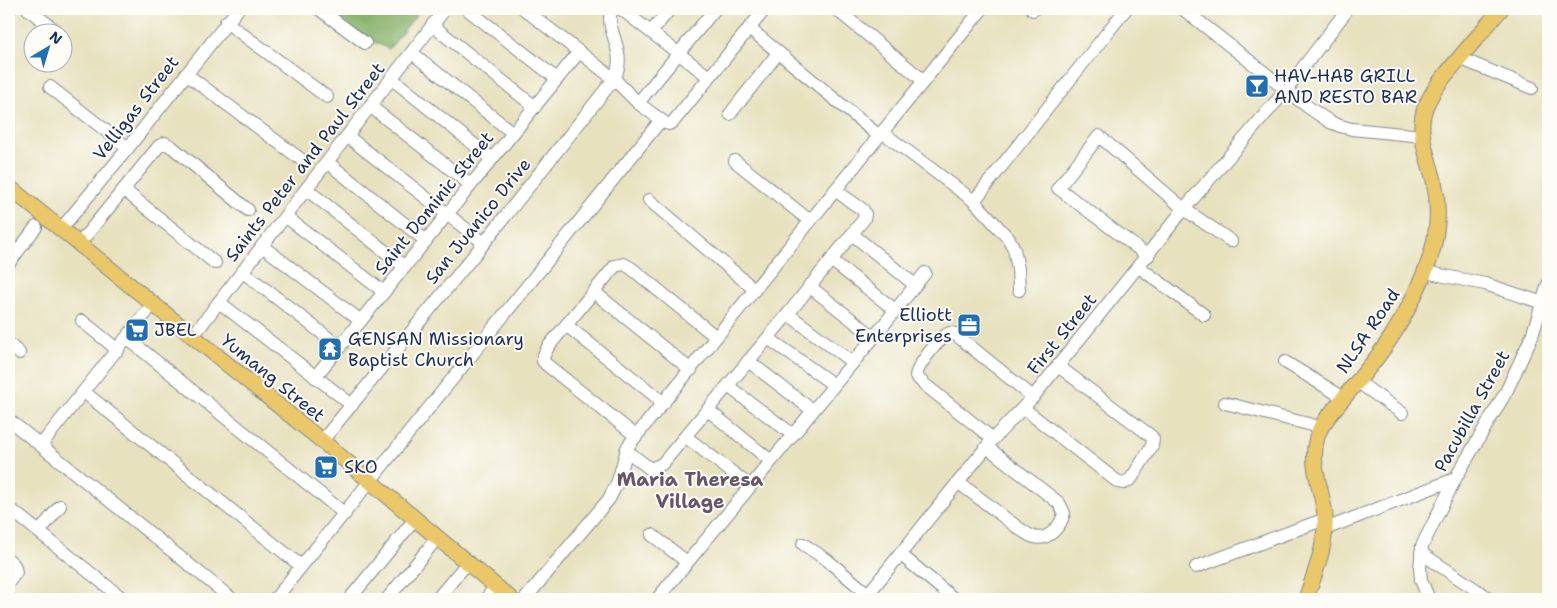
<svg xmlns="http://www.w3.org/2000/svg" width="1557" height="608" font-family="'Shantell Sans',sans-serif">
  <rect width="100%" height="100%" fill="#fdfcf7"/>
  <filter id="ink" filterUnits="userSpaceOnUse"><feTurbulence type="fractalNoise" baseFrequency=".02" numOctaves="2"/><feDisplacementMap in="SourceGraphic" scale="10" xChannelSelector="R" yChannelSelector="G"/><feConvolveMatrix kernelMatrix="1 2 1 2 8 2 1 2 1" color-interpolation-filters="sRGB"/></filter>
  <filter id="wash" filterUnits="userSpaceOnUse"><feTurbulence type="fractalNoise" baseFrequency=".0096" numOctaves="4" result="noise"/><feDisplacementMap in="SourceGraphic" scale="20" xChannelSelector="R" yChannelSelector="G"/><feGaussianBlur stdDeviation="1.12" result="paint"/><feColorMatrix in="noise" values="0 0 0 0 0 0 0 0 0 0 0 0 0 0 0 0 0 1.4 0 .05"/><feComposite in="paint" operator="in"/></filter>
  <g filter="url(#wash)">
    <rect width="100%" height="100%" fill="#e7e1be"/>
    <polygon fill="#88b36c" stroke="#527165" points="335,9 421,9 389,49 343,28"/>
  </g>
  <g filter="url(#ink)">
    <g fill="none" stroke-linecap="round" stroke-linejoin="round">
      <g stroke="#81888e" stroke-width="14">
        <g id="minor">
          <polyline points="28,9 55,30"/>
          <polyline points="319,9 365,43"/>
          <polyline points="467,9 557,79"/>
          <polyline points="524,9 614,79 638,103 665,123 669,124 673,122 765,9"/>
          <polyline points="621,9 709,77"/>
          <polyline points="836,9 924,81"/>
          <polyline points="1183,9 1308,107 1330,122 1340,126 1352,129 1422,136"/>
          <polyline points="1033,10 1034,9"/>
          <polyline points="226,22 327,97"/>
          <polyline points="432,25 535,107"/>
          <polyline points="749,28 879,136"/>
          <polyline points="651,32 670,9"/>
          <polyline points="412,53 513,133"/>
          <polyline points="1459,58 1532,88"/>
          <polyline points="186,74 302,160"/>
          <polyline points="391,78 492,159"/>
          <polyline points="50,87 128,148"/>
          <polyline points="638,103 715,9"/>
          <polyline points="370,106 471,185"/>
          <polyline points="730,114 778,53"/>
          <polyline points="882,132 974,201 1009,239 1014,249 1018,269 1019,290"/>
          <polyline points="347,136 484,243"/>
          <polyline points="735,161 810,221"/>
          <polyline points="327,162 426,241"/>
          <polyline points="306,189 405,267"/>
          <polyline points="124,190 215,263"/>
          <polyline points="649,200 754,289"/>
          <polyline points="974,201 1126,9"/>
          <polyline points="285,216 384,292"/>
          <polyline points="61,229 128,148 238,9"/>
          <polyline points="852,234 915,285"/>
          <polyline points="79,244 159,146 165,143 172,147 248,210"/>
          <polyline points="262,246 361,321"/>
          <polyline points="1148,256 1058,188 1099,136 1184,209 1231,241"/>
          <polyline points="831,260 895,310"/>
          <polyline points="9,263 36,227"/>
          <polyline points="1139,267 1204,315"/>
          <polyline points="243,272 340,347"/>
          <polyline points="1425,272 1485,284 1543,303"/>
          <polyline points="809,286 874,337"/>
          <polyline points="594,292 691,370"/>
          <polyline points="219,302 352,405"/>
          <polyline points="788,314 852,362"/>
          <polyline points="82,321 118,350"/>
          <polyline points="566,325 664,403"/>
          <polyline points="192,337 445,9"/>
          <polyline points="127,338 345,514"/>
          <polyline points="768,338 834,385"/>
          <polyline points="9,344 19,353"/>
          <polyline points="748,361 812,410"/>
          <polyline points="1285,362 1344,398"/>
          <polyline points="315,377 579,52"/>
          <polyline points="1358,382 1402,413"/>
          <polyline points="728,386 792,434"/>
          <polyline points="84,392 301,566"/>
          <polyline points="1225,403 1320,427"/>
          <polyline points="1023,408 1118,482 1124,483 1131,479 1152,446 1153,439 1151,436 1058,366"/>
          <polyline points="708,410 771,461"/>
          <polyline points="9,420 232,599"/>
          <polyline points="636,436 547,365 543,361 543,357 548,347 615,266 624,264 631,268 716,337"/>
          <polyline points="686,437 750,486"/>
          <path d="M993 439 924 384 916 376C917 366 940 336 950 333L955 334 1033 397"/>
          <path d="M322 441 484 243 614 79C629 51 603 30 612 9"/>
          <polyline points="41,445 153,304"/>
          <polyline points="626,450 649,468 653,468 662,464 788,314 864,219 865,214 863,210 835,190"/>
          <path d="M959 483C975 495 990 506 1005 518 1014 524 1024 534 1034 537 1049 541 1061 526 1064 513L1059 503 987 447"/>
          <polyline points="9,508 123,599"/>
          <polyline points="1325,529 1455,479"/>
          <polyline points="39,532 60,506"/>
          <polyline points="652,535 687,562"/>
          <polyline points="803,544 827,560 874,599"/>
          <polyline points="1421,553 1490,599"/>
          <polyline points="900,554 954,599"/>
          <polyline points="9,560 14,565 16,572 9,582"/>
          <polyline points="1196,567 1325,519"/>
          <polyline points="352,596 415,519"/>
          <polyline points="275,599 661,120"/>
          <polyline points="387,599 438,537"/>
          <polyline points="437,599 468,562"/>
          <polyline points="486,599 496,586"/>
          <polyline points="525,599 609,499 618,481 628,446 982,9"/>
          <polyline points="657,599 874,337 925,273"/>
          <polyline points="864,599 993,439 1033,397 1184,209 1286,90 1344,14 1345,9"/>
          <polyline points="1429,599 1421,580 1420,568 1422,546 1455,479 1506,392 1532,336 1548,284"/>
        </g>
      </g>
      <g stroke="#81888e" stroke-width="17">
        <g id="major">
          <polyline points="9,187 322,441 511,599"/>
          <path d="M1306 599C1315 572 1327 544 1325 515 1322 488 1309 465 1317 437 1320 425 1329 416 1337 406 1351 389 1365 373 1378 356 1397 331 1412 303 1424 274 1437 244 1441 213 1434 181 1429 159 1417 135 1424 111 1431 90 1448 72 1462 55 1475 40 1488 24 1501 9"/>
        </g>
      </g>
      <use href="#minor" stroke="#fff" stroke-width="12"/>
      <use href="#major" stroke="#eac769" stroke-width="15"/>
    </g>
  </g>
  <defs>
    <g id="bar-square" transform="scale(1.25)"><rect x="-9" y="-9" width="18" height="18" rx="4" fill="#1f6fb2" stroke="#fdfcf7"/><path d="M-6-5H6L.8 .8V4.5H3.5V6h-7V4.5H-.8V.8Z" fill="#fff"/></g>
    <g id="office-square" transform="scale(1.25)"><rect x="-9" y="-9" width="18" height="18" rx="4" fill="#1f6fb2" stroke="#fdfcf7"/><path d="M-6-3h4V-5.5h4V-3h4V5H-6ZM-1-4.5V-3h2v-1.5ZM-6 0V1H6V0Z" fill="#fff"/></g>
    <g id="supermarket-square" transform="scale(1.25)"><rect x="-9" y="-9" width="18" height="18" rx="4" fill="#1f6fb2" stroke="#fdfcf7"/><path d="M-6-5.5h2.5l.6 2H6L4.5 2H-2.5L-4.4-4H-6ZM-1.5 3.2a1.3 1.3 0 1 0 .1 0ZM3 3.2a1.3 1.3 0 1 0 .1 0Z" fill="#fff"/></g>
    <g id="temple-square" transform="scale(1.25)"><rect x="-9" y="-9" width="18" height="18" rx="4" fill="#1f6fb2" stroke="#fdfcf7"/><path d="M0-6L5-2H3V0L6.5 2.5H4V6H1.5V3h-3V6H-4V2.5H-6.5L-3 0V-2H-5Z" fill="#fff"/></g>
  </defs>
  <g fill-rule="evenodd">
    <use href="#bar-square" x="1257" y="86"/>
    <use href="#office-square" x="969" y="325"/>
    <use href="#supermarket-square" x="137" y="330"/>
    <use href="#temple-square" x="330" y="349"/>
    <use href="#supermarket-square" x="326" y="467"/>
  </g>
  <g text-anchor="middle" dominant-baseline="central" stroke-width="4" stroke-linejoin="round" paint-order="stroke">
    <g font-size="18" fill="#1b2f5e" stroke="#fdfcf7" text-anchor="start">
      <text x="1274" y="76">HAV-HAB GRILL<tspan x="1274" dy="21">AND RESTO BAR</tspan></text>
      <text x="952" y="315" text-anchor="end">Elliott<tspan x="952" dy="21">Enterprises</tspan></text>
      <text x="154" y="330">JBEL</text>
      <text x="348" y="339">GENSAN Missionary<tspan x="348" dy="21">Baptist Church</tspan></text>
      <text x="344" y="467">SKO</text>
    </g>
    <g font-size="18" fill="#1b2f5e" stroke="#fdfcf7">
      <text transform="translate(136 108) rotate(-52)">Velligas Street</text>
      <text transform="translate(305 162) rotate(-52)">Saints Peter and Paul Street</text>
      <text transform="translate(434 203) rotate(-51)">Saint Dominic Street</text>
      <text transform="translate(478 221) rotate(-51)">San Juanico Drive</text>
      <text transform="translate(1368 331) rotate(-56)">NLSA Road</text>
      <text transform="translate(1062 334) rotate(-51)">First Street</text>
      <text transform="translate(273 378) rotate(39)">Yumang Street</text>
      <text transform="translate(1472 411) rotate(-61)">Pacubilla Street</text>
    </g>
    <g font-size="19" font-weight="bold" fill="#67566b" stroke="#fdfcf7">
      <text x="690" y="479">Maria Theresa<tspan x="690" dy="22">Village</tspan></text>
    </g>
  </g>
  <rect width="1557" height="608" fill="none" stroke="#fdfcf7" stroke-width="30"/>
  <g transform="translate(48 48) rotate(38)"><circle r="24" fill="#fdfcf7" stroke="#a3aaba"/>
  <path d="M0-4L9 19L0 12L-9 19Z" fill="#1f6fb2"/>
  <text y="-8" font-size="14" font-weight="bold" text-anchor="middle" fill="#1b2f5e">N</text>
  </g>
</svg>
